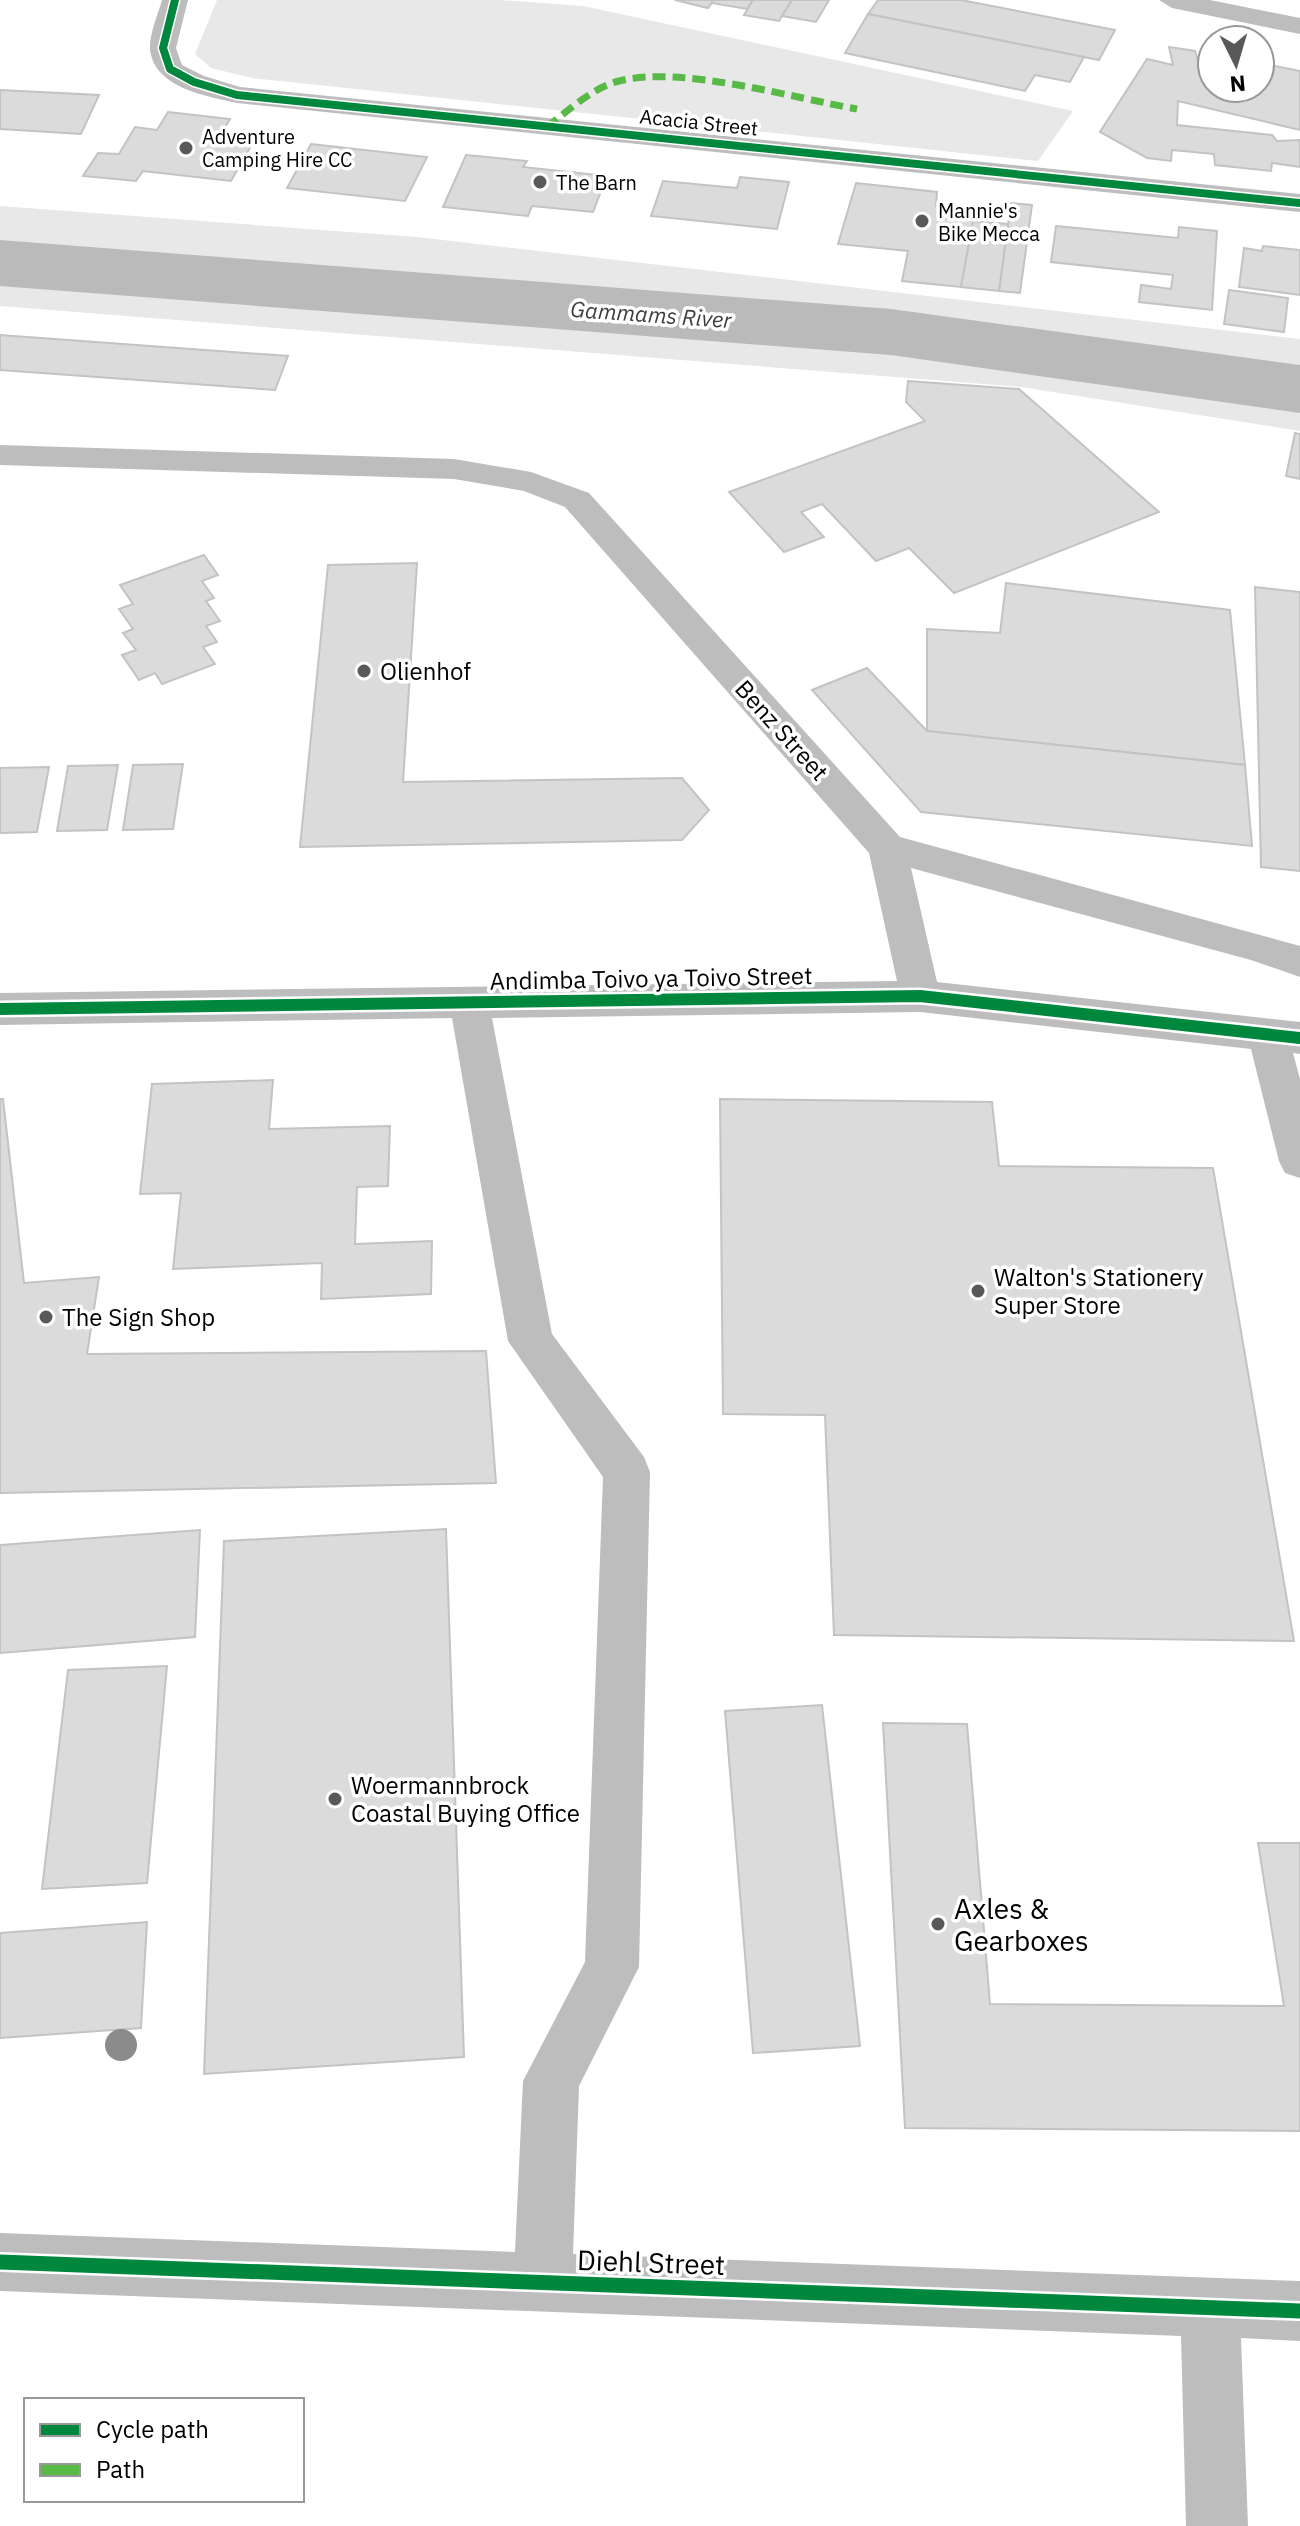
<svg xmlns="http://www.w3.org/2000/svg" width="1300" height="2526" font-family="'IBM Plex Sans',sans-serif">
  <rect width="100%" height="100%" fill="#fff"/>
  <g fill="#e8e8e8">
    <polygon points="217,0 500,0 583,6 1073,111 1038,161 252,78 211,68 195,54"/>
    <polygon points="0,206 417,237 1300,339 1300,431 1021,387 0,306"/>
  </g>
  <g fill="none" stroke-linecap="round" stroke-linejoin="round">
    <polygon fill="#bababa" fill-rule="evenodd" points="0,240 891,309 1300,365 1300,413 891,355 0,286"/>
  </g>
  <g fill="#dbdbdb" stroke="#c3c3c3" stroke-width="2">
    <polygon points="675,0 714,0 708,8"/>
    <polygon points="714,0 753,0 747,9 712,3"/>
    <polygon points="753,0 792,0 779,21 744,15"/>
    <polygon points="792,0 829,0 816,22 782,16"/>
    <polygon points="878,0 961,0 1115,30 1099,60 868,14"/>
    <polygon points="868,14 1084,57 1070,82 1035,75 1025,91 845,53"/>
    <polygon points="1169,47 1195,51 1198,61 1212,63 1212,88 1260,88 1260,63 1300,71 1300,130 1178,101 1177,125 1272,135 1277,141 1300,140 1300,167 1272,163 1271,171 1215,165 1214,154 1172,150 1171,161 1147,158 1100,132 1147,59 1173,65"/>
    <polygon points="0,90 99,95 81,134 0,129"/>
    <polygon points="168,112 230,119 217,140 252,144 231,181 143,171 136,181 83,176 98,153 119,154 135,127 157,130"/>
    <polygon points="311,144 427,157 405,201 287,188"/>
    <polygon points="466,155 527,161 523,167 607,176 593,212 532,206 528,216 443,207"/>
    <polygon points="740,177 789,182 777,229 651,216 663,181 737,188"/>
    <polygon points="856,183 937,192 936,206 976,209 961,287 902,281 908,251 838,244"/>
    <polygon points="1011,203 1032,205 1020,293 999,291"/>
    <polygon points="973,221 1008,224 999,291 961,287"/>
    <polygon points="1056,226 1178,238 1179,227 1217,231 1212,310 1139,302 1141,285 1171,289 1173,275 1051,262"/>
    <polygon points="1263,246 1300,250 1300,295 1239,287 1244,248 1262,251"/>
    <polygon points="1229,290 1288,298 1284,332 1224,324"/>
    <polygon points="0,335 288,356 275,390 0,370"/>
    <polygon points="908,381 1019,389 1159,512 954,593 909,548 876,561 822,504 801,512 824,537 784,552 729,492 925,421 906,402"/>
    <polygon points="1295,433 1300,434 1300,479 1286,476"/>
    <polygon points="204,555 218,575 202,581 214,598 206,601 220,621 206,626 217,642 203,647 215,664 162,684 155,673 139,680 122,655 136,650 123,633 133,629 119,609 133,604 120,585"/>
    <polygon points="417,563 403,782 682,778 709,810 682,840 300,847 328,565"/>
    <polygon points="1006,583 1230,610 1245,765 927,731 927,629 1000,633"/>
    <polygon points="1255,587 1300,592 1300,871 1261,867"/>
    <polygon points="867,668 927,731 1245,765 1252,846 921,812 812,690"/>
    <polygon points="183,764 173,829 123,830 133,765"/>
    <polygon points="118,765 107,830 57,831 68,766"/>
    <polygon points="49,767 37,832 0,833 0,768"/>
    <polygon points="273,1080 269,1129 390,1126 388,1186 357,1187 355,1244 432,1241 431,1294 321,1299 322,1263 173,1269 181,1193 140,1194 152,1084"/>
    <polygon points="0,1099 3,1099 24,1283 99,1277 87,1354 486,1351 496,1483 0,1493"/>
    <polygon points="720,1099 992,1102 999,1166 1213,1168 1294,1641 834,1635 825,1415 723,1414"/>
    <polygon points="446,1529 464,2057 204,2074 224,1541"/>
    <polygon points="200,1530 195,1637 0,1653 0,1545"/>
    <polygon points="167,1666 147,1883 42,1889 68,1670"/>
    <polygon points="822,1705 860,2046 753,2053 725,1711"/>
    <polygon points="883,1723 967,1724 990,2004 1284,2006 1258,1843 1300,1843 1300,2131 905,2128"/>
    <polygon points="147,1922 141,2028 0,2038 0,1933"/>
  </g>
  <g fill="none" stroke-linecap="round" stroke-linejoin="round">
    <g fill="#bdbdbd" fill-rule="evenodd">
      <path d="M162 0H188L176 48 182 65 204 76 240 87 1300 194V212L237 103C206 96 155 88 150 50 149 35 158 14 162 0Z"/>
      <polygon points="1159,0 1210,0 1300,18 1300,34 1172,8"/>
      <polygon points="0,445 454,459 531,472 589,493 900,837 1300,946 1300,977 1251,960 911,868 937,982 1300,1022 1300,1054 1293,1053 1300,1079 1300,1178 1285,1173 1279,1161 1251,1049 920,1012 492,1018 552,1334 644,1457 650,1472 639,1967 579,2086 573,2254 1300,2281 1300,2341 1241,2338 1248,2526 1186,2526 1181,2336 0,2291 0,2233 515,2252 523,2081 585,1962 603,1477 508,1341 452,1018 0,1025 0,993 897,981 869,853 565,507 524,491 454,479 0,465"/>
    </g>
    <path stroke="#58b947" stroke-width="7" stroke-dasharray="13 7" stroke-linecap="butt" d="M547 127C569 110 592 88 619 81 681 65 793 98 857 109"/>
    <g stroke="#fff" stroke-width="11">
      <polyline id="cycleway-far2" points="175,0 163,48 170,69 194,82 237,95 1300,203"/>
    </g>
    <g stroke="#fff" stroke-width="17">
      <polyline id="cycleway-far1" points="0,1009 920,996 1300,1038"/>
    </g>
    <g stroke="#fff" stroke-width="20">
      <polyline id="cycleway" points="0,2262 1300,2311"/>
    </g>
    <use href="#cycleway-far2" stroke="#00873e" stroke-width="8"/>
    <use href="#cycleway-far1" stroke="#00873e" stroke-width="12"/>
    <use href="#cycleway" stroke="#00873e" stroke-width="15"/>
  </g>
  <circle fill="#8b8b8b" cx="121" cy="2045" r="16"/>
  <g fill="#595959" stroke="#fff" stroke-width="3">
    <circle cx="186" cy="148" r="8"/>
    <circle cx="540" cy="182" r="8"/>
    <circle cx="922" cy="221" r="8"/>
    <circle cx="364" cy="671" r="8"/>
    <circle cx="978" cy="1291" r="8"/>
    <circle cx="46" cy="1317" r="8"/>
    <circle cx="335" cy="1799" r="8"/>
    <circle cx="938" cy="1924" r="8"/>
  </g>
  <g text-anchor="middle" dominant-baseline="central" stroke-width="7" stroke-linejoin="round" paint-order="stroke">
    <g font-size="20" fill="#000" stroke="#fff">
      <text transform="translate(699 122) rotate(6)">Acacia Street</text>
    </g>
    <g font-size="20" fill="#000" stroke="#fff" text-anchor="start">
      <text x="202" y="136">Adventure<tspan x="202" dy="23">Camping Hire CC</tspan></text>
      <text x="556" y="182">The Barn</text>
      <text x="938" y="210">Mannie's<tspan x="938" dy="23">Bike Mecca</tspan></text>
    </g>
    <g font-size="22" font-style="italic" fill="#3d3d3d" stroke="#fff">
      <text transform="translate(651 314) rotate(4)">Gammams River</text>
    </g>
    <g font-size="24" fill="#000" stroke="#fff" text-anchor="start">
      <text x="380" y="671">Olienhof</text>
      <text x="994" y="1277">Walton's Stationery<tspan x="994" dy="28">Super Store</tspan></text>
      <text x="62" y="1317">The Sign Shop</text>
      <text x="351" y="1785">Woermannbrock<tspan x="351" dy="28">Coastal Buying Office</tspan></text>
    </g>
    <g font-size="24" fill="#000" stroke="#fff">
      <text transform="translate(782 730) rotate(48)">Benz Street</text>
      <text transform="translate(651 978) rotate(-1)">Andimba Toivo ya Toivo Street</text>
    </g>
    <g font-size="28" fill="#000" stroke="#fff" text-anchor="start">
      <text x="954" y="1908">Axles &amp;<tspan x="954" dy="32">Gearboxes</tspan></text>
    </g>
    <g font-size="28" fill="#000" stroke="#fff">
      <text transform="translate(651 2262) rotate(2)">Diehl Street</text>
    </g>
  </g>
  <rect x="24" y="2398" width="280" height="104" fill="#ffffff" stroke="#999999" stroke-width="2"/>
  <rect x="40" y="2424" width="40" height="12" fill="#00873e" stroke="#999999" stroke-width="2"/>
  <text x="96" y="2438" font-size="24" fill="#000000">Cycle path</text>
  <rect x="40" y="2464" width="40" height="12" fill="#58b947" stroke="#999999" stroke-width="2"/>
  <text x="96" y="2478" font-size="24" fill="#000000">Path</text>
  <g transform="translate(1236 64) rotate(175)"><circle r="38" fill="#ffffff" stroke="#999999" stroke-width="2"/>
  <path d="M0-6L14 30L0 20L-14 30Z" fill="#595959"/>
  <text y="-12" font-size="22" font-weight="bold" text-anchor="middle" fill="#000000">N</text>
  </g>
</svg>
